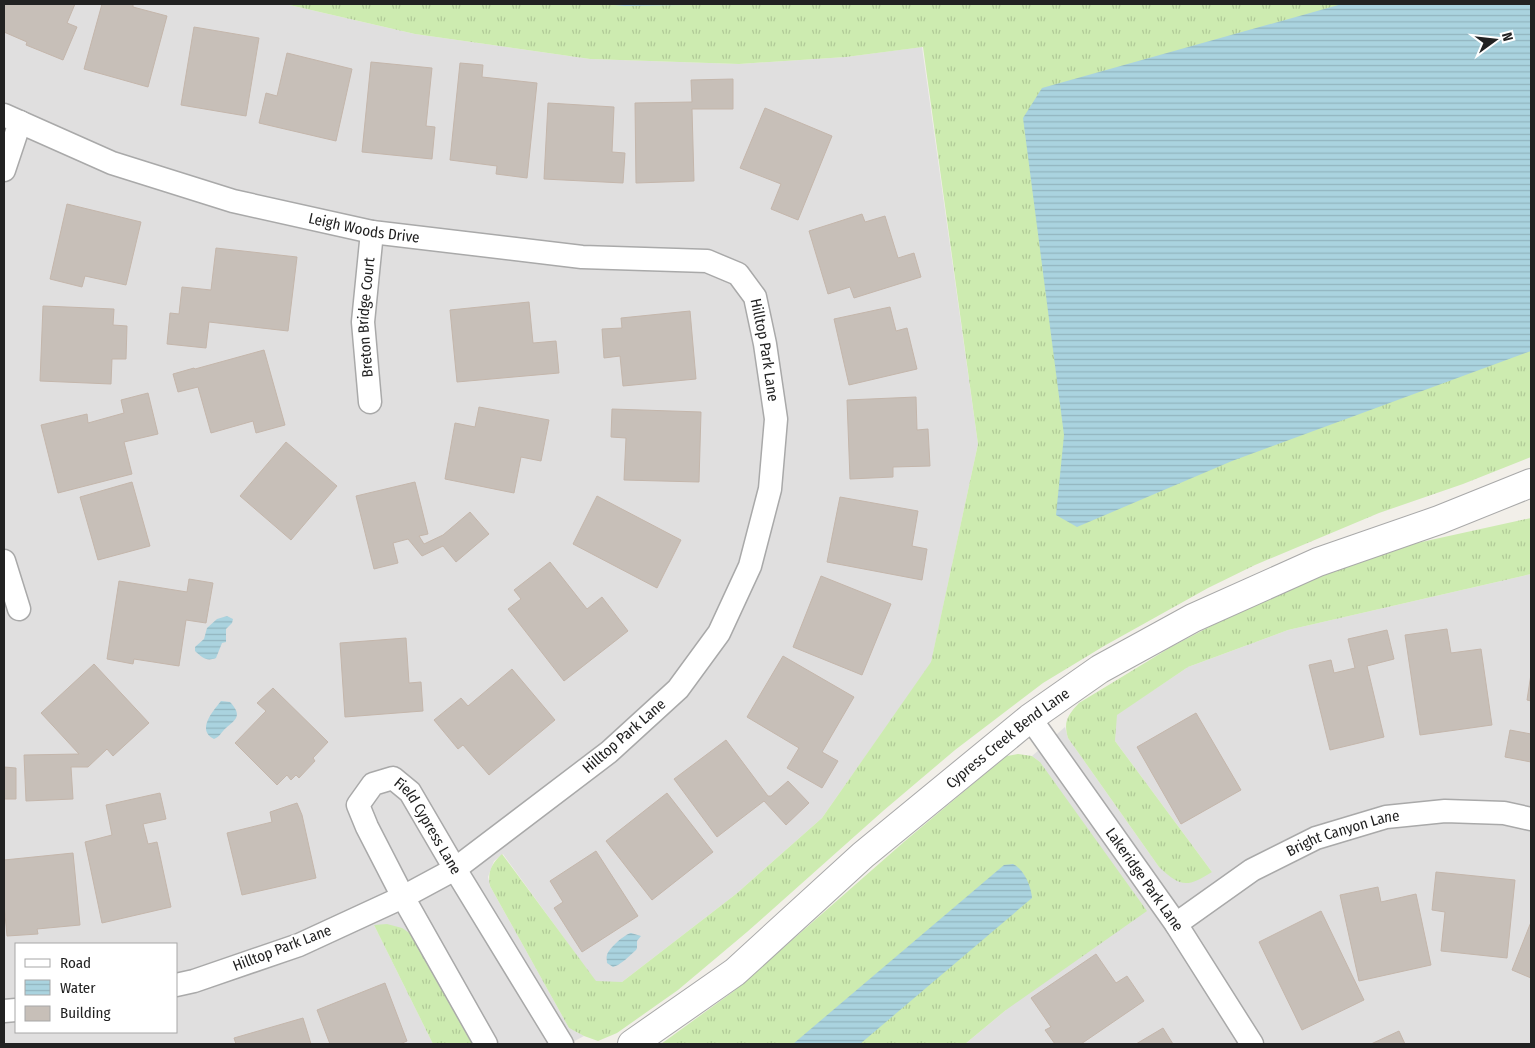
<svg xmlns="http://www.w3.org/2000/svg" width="1535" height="1048" font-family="'Fira Sans Condensed',sans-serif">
  <defs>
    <pattern id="grass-tufts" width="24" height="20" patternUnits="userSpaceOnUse" patternTransform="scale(1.25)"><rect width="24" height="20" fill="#cdebb0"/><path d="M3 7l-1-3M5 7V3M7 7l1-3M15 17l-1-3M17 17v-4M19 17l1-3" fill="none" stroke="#b0c997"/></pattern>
    <pattern id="water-rules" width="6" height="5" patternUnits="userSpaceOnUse" patternTransform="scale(1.25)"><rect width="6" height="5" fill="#aad3df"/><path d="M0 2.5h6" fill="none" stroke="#92b5bf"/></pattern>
  </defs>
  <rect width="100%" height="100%" fill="#f2efe9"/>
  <g fill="#e0dfdf" fill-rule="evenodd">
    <path d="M4 4H285L415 34 590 59 739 64 846 57 922 47 978 444 931 663 822 818 736 894 622 982H596L503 854 494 861 488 877 490 886 569 1028 584 1036 569 1044H476L374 925 433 1044H4ZM16 944H176V1032H16Z"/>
    <polygon points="1531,574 1531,1044 965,1044 1006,1010 1040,762 1032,756 1065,727 1068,738 1159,867 1212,872 1115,741 1116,715 1188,667 1288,630"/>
  </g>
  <g fill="url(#grass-tufts)">
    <path d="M285 4H1531V457L1463 484 1379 513 1255 565 1208 588 1104 646 1043 683 955 750 883 811 747 932 678 990 617 1033 598 1041 584 1036 569 1028 490 886C487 872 492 863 502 854L596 981 622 982 736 894 822 818 931 662 978 444 923 47 846 57 739 64 590 59 415 34Z"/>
    <path d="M1531 518V574L1288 630 1188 667 1117 715 1115 741 1212 872C1187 888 1180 887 1159 867L1068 738C1063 721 1068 715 1079 703L1171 647 1270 595 1376 552Z"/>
    <polygon points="1018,754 1032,756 1040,762 1147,911 1006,1010 965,1044 661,1044 734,991 905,841 980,778 1007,756"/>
    <polygon points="387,924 402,928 414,936 476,1044 433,1044 374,925"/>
  </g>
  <g fill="url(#water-rules)">
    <polygon points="602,4 749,4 625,6"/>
    <polygon points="1342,4 1531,4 1531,351 1232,461 1077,527 1056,515 1064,435 1023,118 1042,88"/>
    <path d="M227 616 233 619 232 623 226 629V642L222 643 216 658C206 662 202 657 195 651V647L204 639 207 628 217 619Z"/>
    <path d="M221 701 230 702C242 715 237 719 226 728 221 732 220 737 214 739 196 730 213 711 221 701Z"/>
    <path d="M1013 864C1024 869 1031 886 1032 898L860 1044H793L1004 865Z"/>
    <path d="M631 933 641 936 637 941V948L636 950 625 960 618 965 613 967 607 963C607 960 606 957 607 955 609 948 625 934 631 933Z"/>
  </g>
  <g fill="#c7bfb8" stroke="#c4b6ab">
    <polygon points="4,4 75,4 67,23 77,27 63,60 26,45 27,42 4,32"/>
    <polygon points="102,4 133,4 133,7 167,16 148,87 84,69"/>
    <polygon points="194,27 259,38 246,116 181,105"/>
    <polygon points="287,53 352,69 336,141 259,123 266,93 277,96"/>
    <polygon points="371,62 432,68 426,126 435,127 432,159 362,152"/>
    <polygon points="460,63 483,65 482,77 537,83 527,178 496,174 497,166 450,160"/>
    <polygon points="733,79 733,109 692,109 694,181 636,183 635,103 692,102 691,80"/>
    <polygon points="548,103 614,107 612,152 625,153 623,183 544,179"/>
    <polygon points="765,108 832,136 798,220 771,209 781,184 740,168"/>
    <polygon points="67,204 141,222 126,285 85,276 82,287 50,279"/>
    <polygon points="862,214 865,222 885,216 898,258 914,253 921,277 854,298 850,287 828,294 809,231"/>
    <polygon points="216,248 297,257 288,331 209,322 206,348 167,344 170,313 179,314 182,287 211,290"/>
    <polygon points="529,302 533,343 556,341 559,373 457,382 450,310"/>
    <polygon points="43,306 114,309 113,325 127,326 126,359 112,359 111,384 40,381"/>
    <polygon points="890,307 896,331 907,328 917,369 849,385 834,319"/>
    <polygon points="690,311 696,379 623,386 620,356 604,358 602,329 622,328 621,318"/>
    <polygon points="264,350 285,425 256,433 253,421 211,433 198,387 178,392 173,374 194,368 195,369"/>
    <polygon points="148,393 158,434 124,442 132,474 58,493 41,425 87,414 88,423 124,413 121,400"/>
    <polygon points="916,397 917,430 928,429 930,466 893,467 893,477 850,479 847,400"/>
    <polygon points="479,407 549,420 541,461 521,457 514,493 445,479 455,423 475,427"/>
    <polygon points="612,409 701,412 699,482 624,480 626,438 611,437"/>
    <polygon points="286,442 337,486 291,540 240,496"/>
    <polygon points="132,482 150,546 98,560 80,497"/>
    <polygon points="415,482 428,534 419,536 424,544 443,535 470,512 489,534 456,562 443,546 422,556 408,539 393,543 398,563 374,569 356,496"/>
    <polygon points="597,496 681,540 657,588 573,544"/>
    <polygon points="840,497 918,511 912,546 927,549 922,580 827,562"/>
    <polygon points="550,562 587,609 602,597 628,631 564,681 508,609 521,599 514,590"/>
    <polygon points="821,576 891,604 862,675 793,647"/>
    <polygon points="189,579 213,583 206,623 186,620 179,666 134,659 133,664 107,659 119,581 187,592"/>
    <polygon points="1447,629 1451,653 1481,649 1492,725 1420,735 1405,635"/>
    <polygon points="1387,630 1394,659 1367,666 1384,737 1330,750 1309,665 1331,660 1334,673 1355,668 1348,639"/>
    <polygon points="406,638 409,683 421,682 423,711 345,717 340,643"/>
    <polygon points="783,656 854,697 822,752 838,761 822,788 787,768 799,748 747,717"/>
    <polygon points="94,664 149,723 113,756 107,749 88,767 71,767 73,799 26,801 24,755 79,754 41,713"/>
    <polygon points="512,669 555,720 489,775 463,745 458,749 434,720 461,698 468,706"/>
    <polygon points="1531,674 1531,701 1527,700"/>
    <polygon points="273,688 328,742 313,758 315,761 299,778 296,775 291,780 287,775 277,785 235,743 266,711 257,703"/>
    <polygon points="1196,713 1241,790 1181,824 1137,747"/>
    <polygon points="1510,730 1531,734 1531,762 1505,757"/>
    <polygon points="726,740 768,796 771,796 788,781 809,803 786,825 764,801 717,837 674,779"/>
    <polygon points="4,767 16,768 16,799 4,799"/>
    <polygon points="160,793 166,819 143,824 148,844 157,842 171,907 102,923 85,842 112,835 106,805"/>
    <polygon points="667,793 713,852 652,900 606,841"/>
    <polygon points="297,803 302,815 316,878 242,895 227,833 272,822 270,812"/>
    <polygon points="596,851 638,916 582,952 554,908 563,902 550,881"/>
    <polygon points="73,853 80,925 37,929 38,934 7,936 4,904 4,860"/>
    <polygon points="1436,872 1515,880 1507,958 1441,951 1445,912 1432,910"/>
    <polygon points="1378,887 1381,902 1416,894 1431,965 1359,981 1340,895"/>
    <polygon points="1321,911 1364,1000 1302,1030 1259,942"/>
    <polygon points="1531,922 1531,978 1512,970"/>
    <polygon points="1096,954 1116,983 1127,976 1144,1001 1081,1044 1055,1044 1045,1030 1051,1027 1031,998"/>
    <polygon points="385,983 407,1041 400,1044 330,1044 317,1010"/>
    <polygon points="303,1018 311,1044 236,1044 234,1038"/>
    <polygon points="1163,1028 1173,1044 1136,1044"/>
    <polygon points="1399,1031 1405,1044 1371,1044"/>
  </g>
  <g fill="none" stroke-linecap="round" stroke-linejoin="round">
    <g stroke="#a9a9a9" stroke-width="25">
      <g id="minor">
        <path id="s1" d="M4 115 112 163 233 201 372 232 582 257 707 261 738 274 755 297 765 344 776 419 770 489 750 566 719 633 678 689 609 752 455 869 403 897 299 945 194 981 176 985"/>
        <polyline points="4,170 20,122"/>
        <path id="s2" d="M370 402 363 322 372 232"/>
        <polyline points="4,561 19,609"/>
        <path id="s3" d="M1030 718 1176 924 1252 1044"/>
        <path id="s4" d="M1176 924 1252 870 1316 838 1386 817 1445 811 1504 813 1531 819"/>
        <polyline points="4,1011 16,1010"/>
        <path id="s5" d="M486 1044 403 897 367 827 358 805 373 784 393 778 410 792 455 869 562 1044"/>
      </g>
    </g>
    <g stroke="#a9a9a9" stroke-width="30">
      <g id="tertiary">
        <path id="s6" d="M632 1044 735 972 863 855 1030 718 1100 669 1193 618 1318 562 1439 520 1531 483"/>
      </g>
    </g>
    <use href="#minor" stroke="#fff" stroke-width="22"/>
    <use href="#tertiary" stroke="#fff" stroke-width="28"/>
  </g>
  <g text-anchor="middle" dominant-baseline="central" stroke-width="4.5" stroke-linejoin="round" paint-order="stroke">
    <g font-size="15" fill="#222" stroke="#fff">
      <text stroke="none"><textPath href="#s1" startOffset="379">Leigh Woods Drive</textPath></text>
      <text stroke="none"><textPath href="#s2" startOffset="85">Breton Bridge Court</textPath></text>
      <text stroke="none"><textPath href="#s1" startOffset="840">Hilltop Park Lane</textPath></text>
      <text transform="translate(624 736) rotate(-41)">Hilltop Park Lane</text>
      <text stroke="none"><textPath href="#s6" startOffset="485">Cypress Creek Bend Lane</textPath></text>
      <text stroke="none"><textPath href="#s5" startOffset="378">Field Cypress Lane</textPath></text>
      <text stroke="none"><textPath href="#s4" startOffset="192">Bright Canyon Lane</textPath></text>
      <text stroke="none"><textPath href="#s3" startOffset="198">Lakeridge Park Lane</textPath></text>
      <text transform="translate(282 948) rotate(-21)">Hilltop Park Lane</text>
    </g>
  </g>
  <rect width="1535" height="1048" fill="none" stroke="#222222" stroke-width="10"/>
  <rect x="15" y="943" width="162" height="90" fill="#ffffff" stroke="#a7a7a7"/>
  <rect x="25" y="959" width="25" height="8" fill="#ffffff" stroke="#a7a7a7"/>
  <text x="60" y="968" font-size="15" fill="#222222">Road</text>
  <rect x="25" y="980" width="25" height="15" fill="url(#water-rules)" stroke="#a7a7a7"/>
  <text x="60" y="993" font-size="15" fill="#222222">Water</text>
  <rect x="25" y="1006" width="25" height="15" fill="#c7bfb8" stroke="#a7a7a7"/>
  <text x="60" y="1018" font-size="15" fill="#222222">Building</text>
  <g transform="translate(1495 40) rotate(75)" stroke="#ffffff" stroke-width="4" paint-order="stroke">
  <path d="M0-4L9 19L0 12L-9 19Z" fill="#222222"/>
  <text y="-8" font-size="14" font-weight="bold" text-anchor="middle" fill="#222222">N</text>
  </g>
</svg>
